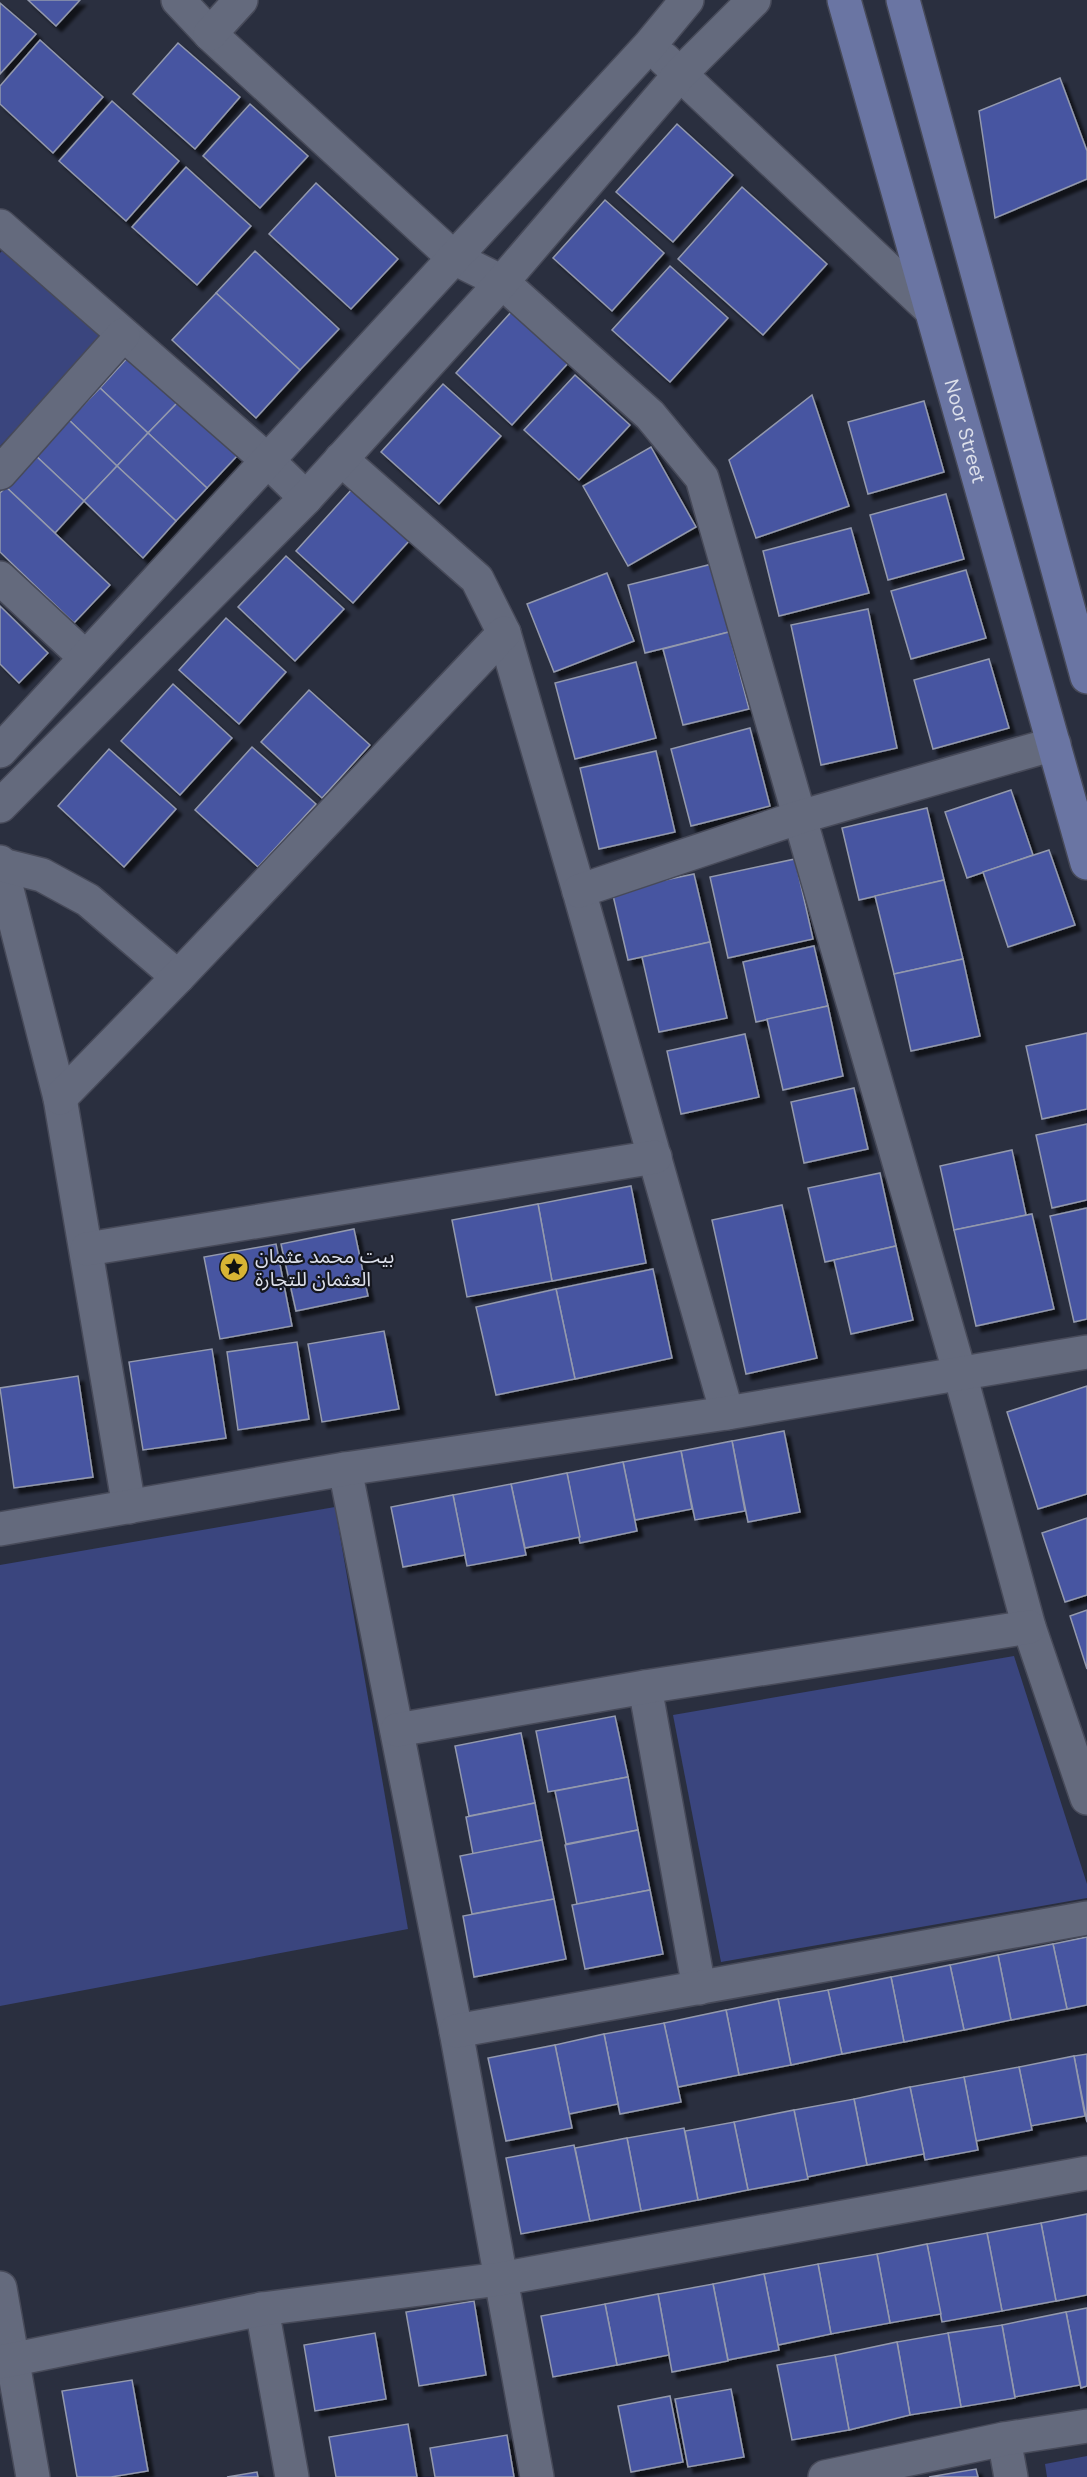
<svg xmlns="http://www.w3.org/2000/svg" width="1087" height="2477" font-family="'DM Sans','Noto Sans Arabic',sans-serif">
  <defs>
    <filter id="shadow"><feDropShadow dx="5.5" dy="5.5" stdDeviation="1.5" flood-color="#0009"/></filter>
  </defs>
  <rect width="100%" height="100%" fill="#2a2f3f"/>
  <g fill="#3a457e">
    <polygon points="5,248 103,337 0,446 0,253"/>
    <polygon points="335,1507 408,1929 0,2006 0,1565"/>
    <polygon points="1014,1656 1087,1884 1087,1898 721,1962 673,1715"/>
    <polygon points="1087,2456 1087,2477 1047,2477 1045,2464"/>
  </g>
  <g fill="#4755a1" stroke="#9399ad" stroke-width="1.5" filter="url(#shadow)">
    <polygon points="28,0 80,0 56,26"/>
    <polygon points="0,3 36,34 0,74"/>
    <polygon points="40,40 103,97 53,153 0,104 0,86"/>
    <polygon points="178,43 240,97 195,149 133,94"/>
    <polygon points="1060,78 1087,151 1087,179 995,218 979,111"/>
    <polygon points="112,101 179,161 126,221 59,161"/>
    <polygon points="250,104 308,156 260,208 203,156"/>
    <polygon points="677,124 733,175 673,242 616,192"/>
    <polygon points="186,167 251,226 197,285 132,227"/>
    <polygon points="316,183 398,259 351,309 269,234"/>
    <polygon points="742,187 827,264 763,335 678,259"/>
    <polygon points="605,200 664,253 612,311 553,258"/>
    <polygon points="255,251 339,329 300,370 216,293"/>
    <polygon points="670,266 728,318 670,382 612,330"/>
    <polygon points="216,293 300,370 256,418 172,340"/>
    <polygon points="513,310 570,361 512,425 456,373"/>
    <polygon points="130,355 179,401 148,433 100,388"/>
    <polygon points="575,375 630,425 579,480 524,430"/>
    <polygon points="443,384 501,436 439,504 381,452"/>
    <polygon points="100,388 148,433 117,466 69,420"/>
    <polygon points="812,395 849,506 756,538 729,460"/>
    <polygon points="179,401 237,456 207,488 148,433"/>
    <polygon points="924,401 944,472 868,494 848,422"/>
    <polygon points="69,420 117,466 84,501 36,456"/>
    <polygon points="148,433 207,488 176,521 117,466"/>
    <polygon points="651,447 696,527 628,566 583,486"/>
    <polygon points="36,456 84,501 55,533 6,487"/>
    <polygon points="117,466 176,521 143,558 84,501"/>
    <polygon points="6,487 110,585 74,623 0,552 0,493"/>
    <polygon points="352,489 409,541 353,603 296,551"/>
    <polygon points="946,494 964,559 888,580 870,515"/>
    <polygon points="851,528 869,593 779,616 763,551"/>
    <polygon points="286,556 344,609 295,661 238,607"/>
    <polygon points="712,564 729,632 645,653 628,585"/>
    <polygon points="966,570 986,638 911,659 891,591"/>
    <polygon points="607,573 634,641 554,672 527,604"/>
    <polygon points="0,606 48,653 19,683 0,664"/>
    <polygon points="868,609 897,748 821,765 791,625"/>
    <polygon points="226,618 286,672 239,724 179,670"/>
    <polygon points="729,632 749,709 683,725 663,649"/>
    <polygon points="989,659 1009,728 933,749 914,680"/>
    <polygon points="636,662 656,738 575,759 555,683"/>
    <polygon points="173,684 232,738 180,795 121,741"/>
    <polygon points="309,690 370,745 322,798 261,742"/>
    <polygon points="750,728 770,806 691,826 671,749"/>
    <polygon points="252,747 316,804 258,867 195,810"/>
    <polygon points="109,749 176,809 124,867 58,806"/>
    <polygon points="656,751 675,832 599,849 580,768"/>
    <polygon points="1011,790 1033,855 967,878 945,812"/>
    <polygon points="927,808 944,880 859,900 842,828"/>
    <polygon points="1049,850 1075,925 1008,947 983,872"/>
    <polygon points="795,859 813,939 728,958 710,877"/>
    <polygon points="694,874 710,942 628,960 612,891"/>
    <polygon points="944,880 963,959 894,974 875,896"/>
    <polygon points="710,942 727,1018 659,1032 642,957"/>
    <polygon points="814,946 828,1006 756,1022 743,962"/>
    <polygon points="963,959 980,1036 911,1051 894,974"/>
    <polygon points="828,1006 843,1076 783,1090 767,1019"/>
    <polygon points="1087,1033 1087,1109 1042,1119 1026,1046"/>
    <polygon points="745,1034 759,1097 681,1114 667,1051"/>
    <polygon points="854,1088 868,1149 804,1163 791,1102"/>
    <polygon points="1087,1124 1087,1200 1052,1208 1036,1135"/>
    <polygon points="1012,1150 1026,1215 954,1230 940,1166"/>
    <polygon points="880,1173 896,1246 825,1262 808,1188"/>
    <polygon points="631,1186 646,1263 552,1281 538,1204"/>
    <polygon points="538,1204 552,1281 467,1297 452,1220"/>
    <polygon points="782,1205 817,1358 746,1374 712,1220"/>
    <polygon points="1087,1208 1087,1319 1074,1322 1050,1216"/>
    <polygon points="1032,1214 1054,1309 976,1326 954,1230"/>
    <polygon points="354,1229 368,1296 296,1311 281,1244"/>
    <polygon points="276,1244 292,1326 220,1339 204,1257"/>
    <polygon points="896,1246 913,1320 851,1334 834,1260"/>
    <polygon points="653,1269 672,1358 575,1379 556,1289"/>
    <polygon points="556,1289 575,1379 496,1395 476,1307"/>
    <polygon points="384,1331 399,1409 322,1422 308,1344"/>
    <polygon points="297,1342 309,1419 238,1430 227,1352"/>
    <polygon points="212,1349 226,1438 143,1450 129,1362"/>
    <polygon points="78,1376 93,1477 14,1488 0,1388"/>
    <polygon points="1087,1386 1087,1494 1038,1509 1007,1412"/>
    <polygon points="784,1431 800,1512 748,1522 732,1441"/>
    <polygon points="732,1441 745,1511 695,1520 681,1451"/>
    <polygon points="681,1451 692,1509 635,1520 623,1462"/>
    <polygon points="623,1462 637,1531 580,1543 567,1473"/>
    <polygon points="567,1473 580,1537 525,1548 511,1484"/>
    <polygon points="511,1484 526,1555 467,1566 453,1495"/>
    <polygon points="453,1495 465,1555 403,1567 391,1507"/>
    <polygon points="1087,1518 1087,1595 1065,1602 1042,1533"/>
    <polygon points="1087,1610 1087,1669 1070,1616"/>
    <polygon points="615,1716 628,1777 548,1792 536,1731"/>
    <polygon points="521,1733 535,1803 469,1816 455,1746"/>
    <polygon points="628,1777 638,1830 566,1844 555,1791"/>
    <polygon points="535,1803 542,1840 473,1854 466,1817"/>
    <polygon points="638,1830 650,1890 577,1904 565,1845"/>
    <polygon points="542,1840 554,1899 472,1914 460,1856"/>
    <polygon points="650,1890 663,1954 585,1969 572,1905"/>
    <polygon points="554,1899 566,1959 474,1977 463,1916"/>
    <polygon points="1087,1937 1087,2005 1067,2009 1053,1944"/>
    <polygon points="1053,1944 1067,2009 1011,2020 998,1955"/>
    <polygon points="998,1955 1011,2020 964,2030 950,1965"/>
    <polygon points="950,1965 964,2030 904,2042 891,1977"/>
    <polygon points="891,1977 904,2042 842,2054 828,1990"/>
    <polygon points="828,1990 842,2054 791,2065 778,1999"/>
    <polygon points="778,1999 791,2065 739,2075 726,2010"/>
    <polygon points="726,2010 739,2075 678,2087 664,2023"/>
    <polygon points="664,2023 681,2102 620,2114 604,2034"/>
    <polygon points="604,2034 618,2104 569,2114 555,2045"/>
    <polygon points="555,2045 572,2128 506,2141 488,2058"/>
    <polygon points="1087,2054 1087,2122 1074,2056"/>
    <polygon points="1074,2056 1085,2116 1031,2126 1019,2067"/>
    <polygon points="1019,2067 1032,2130 976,2141 964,2077"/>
    <polygon points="964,2077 978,2150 925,2160 910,2087"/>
    <polygon points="910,2087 924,2154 867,2165 854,2099"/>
    <polygon points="854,2099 867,2165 807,2177 794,2110"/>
    <polygon points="794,2110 808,2179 748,2190 734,2122"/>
    <polygon points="734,2122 748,2190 698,2200 685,2131"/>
    <polygon points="684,2128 698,2200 641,2211 627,2138"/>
    <polygon points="627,2138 641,2211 590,2221 575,2148"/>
    <polygon points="574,2145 590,2221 521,2234 506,2158"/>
    <polygon points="1087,2214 1087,2295 1056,2301 1041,2223"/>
    <polygon points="1041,2223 1056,2301 1002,2311 987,2233"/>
    <polygon points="987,2233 1002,2311 942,2322 927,2244"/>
    <polygon points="927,2244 941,2314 890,2323 877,2254"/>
    <polygon points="877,2254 890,2323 831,2334 818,2264"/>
    <polygon points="818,2264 831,2334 778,2345 764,2274"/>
    <polygon points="764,2274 779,2350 728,2360 713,2284"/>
    <polygon points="713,2284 728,2361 672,2372 658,2294"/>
    <polygon points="658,2294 669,2355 617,2365 605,2304"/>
    <polygon points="474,2301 486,2375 419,2386 406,2312"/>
    <polygon points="605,2304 617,2365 553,2377 541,2316"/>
    <polygon points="1087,2308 1087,2386 1081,2388 1066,2312"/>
    <polygon points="1066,2312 1080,2385 1015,2397 1002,2325"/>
    <polygon points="1002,2325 1015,2398 961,2407 948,2333"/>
    <polygon points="375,2333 386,2399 315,2411 304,2345"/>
    <polygon points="948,2333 961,2407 910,2415 897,2342"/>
    <polygon points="897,2342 910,2415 849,2430 835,2355"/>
    <polygon points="835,2355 849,2430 792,2440 777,2365"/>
    <polygon points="132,2380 148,2471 111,2477 77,2477 62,2391"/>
    <polygon points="731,2389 744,2457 688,2467 675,2399"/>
    <polygon points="670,2396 683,2462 631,2472 618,2406"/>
    <polygon points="408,2424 417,2477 336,2477 329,2437"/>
    <polygon points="507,2435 514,2477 435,2477 430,2448"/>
    <polygon points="976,2469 978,2477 929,2477"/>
    <polygon points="257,2472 258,2477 227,2477"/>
  </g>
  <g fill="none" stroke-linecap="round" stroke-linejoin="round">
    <g stroke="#474a59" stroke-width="36">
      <g id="minor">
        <polyline points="178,0 210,34 454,258 502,282 650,415 702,478 960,1374 1029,1627 1087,1798"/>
        <polyline points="210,34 241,0"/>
        <polyline points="664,59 931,310"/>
        <polyline points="0,226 267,460 306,498"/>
        <polyline points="341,459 477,579 504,633 579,891 727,1413"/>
        <polyline points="0,473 123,335"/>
        <polyline points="0,578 85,657"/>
        <polyline points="0,751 649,46 687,0"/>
        <polyline points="0,806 306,498 502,282 681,73 754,0"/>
        <polyline points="0,862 60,1098 129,1507"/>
        <polyline points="2,865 42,875 88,900 178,977"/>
        <polyline points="579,891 800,817 1054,744"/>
        <polyline points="60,1098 178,977 504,633"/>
        <polyline points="87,1249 655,1157"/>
        <polyline points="345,1469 456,2031 537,2477"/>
        <polyline points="0,1529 345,1469 727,1413 1087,1352"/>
        <polyline points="645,1687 699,1988"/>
        <polyline points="397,1730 645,1687 1029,1627"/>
        <polyline points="456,2031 1087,1918"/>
        <polyline points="0,2288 33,2477"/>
        <polyline points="262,2309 292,2477"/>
        <polyline points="0,2362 262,2309 500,2279 1087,2173"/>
        <polyline points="1004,2439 1011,2477"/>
        <polyline points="825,2477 1004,2439 1087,2426"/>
      </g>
    </g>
    <g stroke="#474a59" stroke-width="36">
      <g id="major">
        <path id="s1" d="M844 0 1087 863"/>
        <polyline points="903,0 1087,677"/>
      </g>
    </g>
    <use href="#minor" stroke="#646a7d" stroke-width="33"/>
    <use href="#major" stroke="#6a75a3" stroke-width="33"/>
  </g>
  <defs>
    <g id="sight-disc" transform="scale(1.5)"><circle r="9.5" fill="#d8b434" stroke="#15171f"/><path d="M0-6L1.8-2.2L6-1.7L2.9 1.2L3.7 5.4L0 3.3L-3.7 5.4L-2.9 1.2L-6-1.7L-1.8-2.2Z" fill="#111"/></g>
  </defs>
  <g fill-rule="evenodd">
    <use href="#sight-disc" x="234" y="1267"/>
  </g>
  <g text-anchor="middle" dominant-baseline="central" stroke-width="4.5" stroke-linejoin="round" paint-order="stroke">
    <g font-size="20" fill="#dcdfea" stroke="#15171f">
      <text stroke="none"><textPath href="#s1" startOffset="448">Noor Street</textPath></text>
    </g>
    <g font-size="20" fill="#dcdfea" stroke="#15171f" text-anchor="start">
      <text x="255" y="1256">بيت محمد عثمان<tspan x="255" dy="23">العثمان للتجارة</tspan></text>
    </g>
  </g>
</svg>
